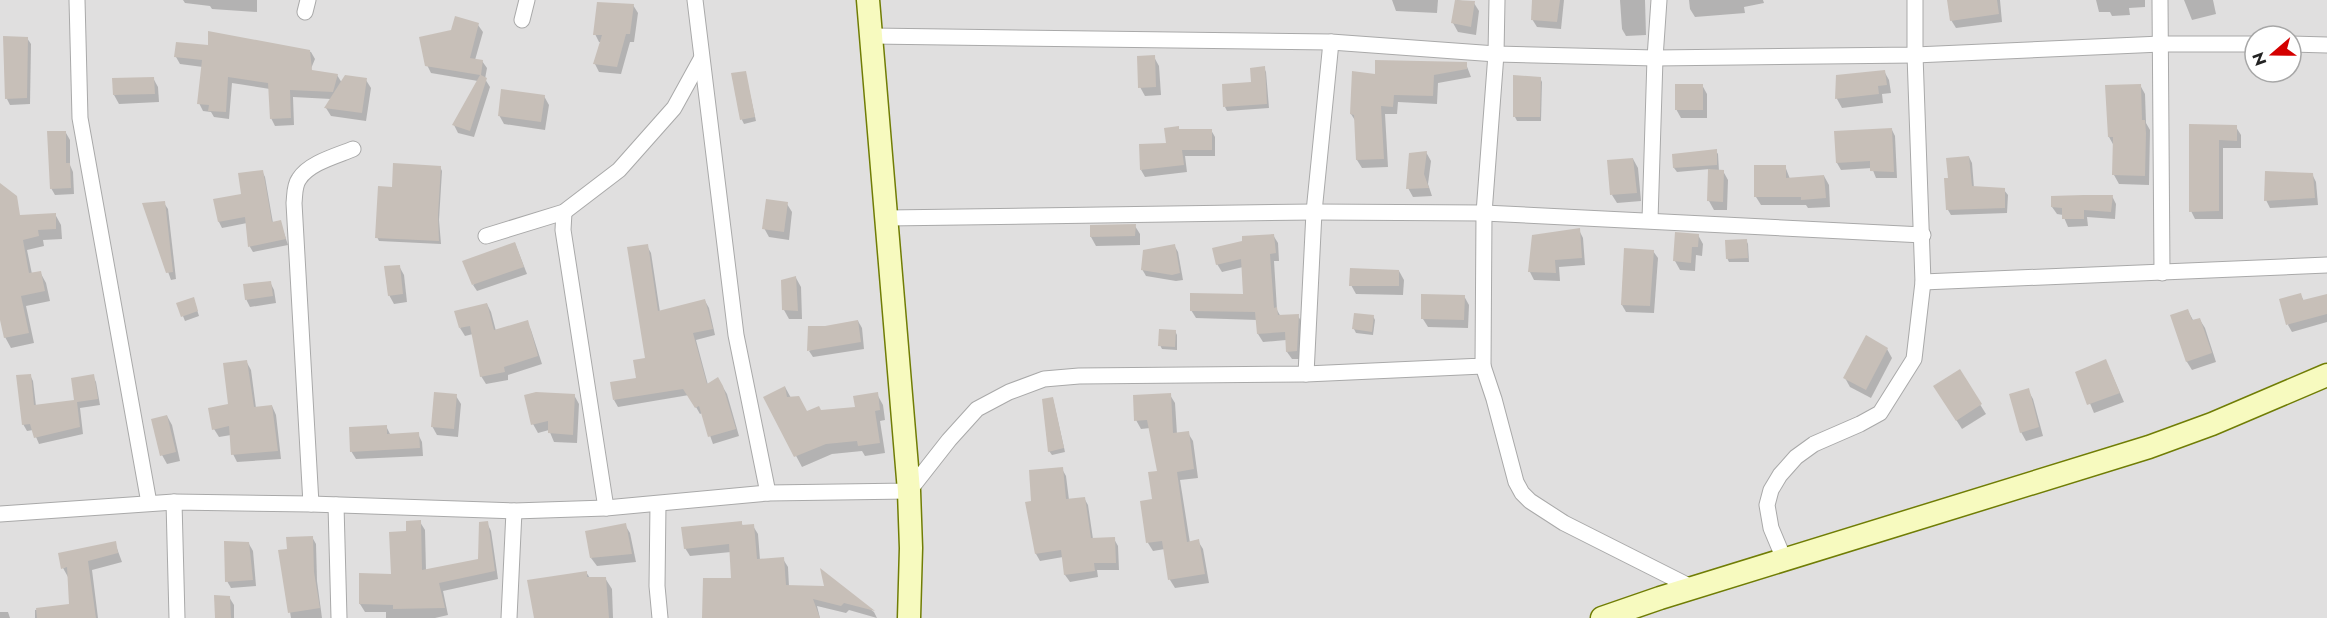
<svg xmlns="http://www.w3.org/2000/svg" width="2327" height="618" font-family="Jost,sans-serif">
  <rect width="100%" height="100%" fill="#f2efe9"/>
  <path fill="#e0dfdf" fill-rule="evenodd" d="M0 0H2327V618H0ZM2255 36H2291V72H2255Z"/>
  <g fill="#0003">
    <polygon points="183,0 257,0 257,12 212,9 210,6 185,3"/>
    <polygon points="1392,0 1438,0 1437,13 1396,11"/>
    <polygon points="1457,0 1474,3 1479,11 1476,35 1458,32 1453,23"/>
    <polygon points="1534,0 1564,0 1561,29 1537,27 1532,19"/>
    <polygon points="1620,0 1645,0 1646,35 1626,36 1622,29"/>
    <polygon points="1689,0 1763,0 1764,3 1744,7 1745,13 1695,17 1690,9"/>
    <polygon points="1949,0 2000,0 2002,22 1956,28 1951,20"/>
    <polygon points="2096,0 2145,0 2145,7 2129,8 2130,15 2112,16 2110,12 2099,12"/>
    <polygon points="2184,0 2213,0 2216,14 2192,20"/>
    <polygon points="633,5 638,13 634,42 630,42 621,74 599,72 595,64 601,42 599,42 595,34"/>
    <polygon points="478,25 483,32 475,60 482,61 487,68 485,79 490,87 474,137 458,133 454,125 478,81 431,73 427,65"/>
    <polygon points="209,32 311,52 315,59 310,71 337,75 342,83 366,80 371,88 366,121 331,116 326,108 331,99 293,97 294,125 275,126 271,118 270,89 232,83 229,119 214,117 211,112 203,111 199,103 203,67 180,64 176,57 209,47"/>
    <polygon points="27,38 31,44 30,104 10,105 7,99"/>
    <polygon points="1154,57 1159,66 1161,95 1145,96 1140,87"/>
    <polygon points="1466,64 1471,77 1438,83 1437,104 1398,102 1397,114 1385,114 1388,167 1362,168 1357,160 1356,122 1351,114 1376,75"/>
    <polygon points="1264,68 1266,72 1269,108 1227,111 1225,107 1252,83"/>
    <polygon points="1884,71 1889,80 1891,93 1882,94 1883,103 1842,108 1837,99 1837,76"/>
    <polygon points="745,72 756,121 744,124 742,120"/>
    <polygon points="153,78 158,87 159,102 119,104 114,95"/>
    <polygon points="1540,78 1542,82 1541,121 1517,121 1515,117"/>
    <polygon points="1702,85 1707,94 1707,118 1681,118 1676,109"/>
    <polygon points="2140,85 2145,94 2146,123 2150,130 2149,185 2119,184 2114,175 2114,146 2109,137"/>
    <polygon points="544,96 549,105 545,130 504,124 499,115"/>
    <polygon points="2190,125 2236,127 2241,135 2241,148 2223,148 2223,219 2195,219 2191,211"/>
    <polygon points="1178,128 1180,130 1211,130 1215,137 1215,156 1185,156 1187,172 1145,177 1141,170 1168,145"/>
    <polygon points="1892,130 1895,136 1897,178 1876,178 1872,168 1841,170 1837,163 1836,132"/>
    <polygon points="66,133 70,140 70,165 73,172 74,194 55,195 51,188"/>
    <polygon points="1716,151 1718,154 1719,171 1723,171 1728,180 1727,210 1714,210 1709,201 1710,169 1677,172 1674,168 1674,155"/>
    <polygon points="1426,152 1431,161 1428,184 1432,196 1413,197 1408,188"/>
    <polygon points="1969,157 1972,163 1974,188 2004,190 2008,195 2007,213 1951,215 1948,210 1949,180"/>
    <polygon points="1633,159 1638,168 1641,201 1617,203 1612,195"/>
    <polygon points="1785,166 1790,179 1824,176 1829,185 1830,207 1808,208 1806,205 1761,205 1756,197"/>
    <polygon points="440,167 442,171 439,220 441,244 379,241 377,237 394,188"/>
    <polygon points="262,171 265,177 273,223 280,221 288,245 253,252 250,247 247,223 222,228 219,222 215,201 243,195"/>
    <polygon points="2312,174 2316,182 2318,205 2270,208 2266,200"/>
    <polygon points="2112,196 2116,204 2115,219 2087,217 2088,226 2068,227 2063,215 2057,214 2052,207"/>
    <polygon points="164,203 168,209 176,279 171,280 144,205"/>
    <polygon points="787,204 792,212 789,240 769,237 764,228"/>
    <polygon points="55,214 61,225 62,239 43,240 44,246 27,250 32,274 40,272 46,283 50,301 26,306 34,343 11,348 5,337 0,313 0,242"/>
    <polygon points="1091,226 1135,226 1140,234 1140,245 1096,246 1091,237"/>
    <polygon points="1579,230 1583,238 1585,265 1559,267 1560,281 1534,280 1530,272"/>
    <polygon points="1273,235 1278,243 1279,261 1274,261 1277,310 1281,317 1298,316 1303,324 1301,359 1292,359 1287,352 1286,340 1263,342 1258,334 1257,320 1196,318 1191,310 1245,296 1243,267 1222,272 1217,264"/>
    <polygon points="1698,235 1703,244 1702,256 1696,255 1695,271 1680,270 1675,261"/>
    <polygon points="1746,240 1748,244 1749,262 1729,262 1727,258"/>
    <polygon points="515,243 527,274 477,291 473,285"/>
    <polygon points="1174,245 1178,252 1183,280 1176,281 1146,276 1142,269"/>
    <polygon points="647,246 651,253 660,312 705,301 709,308 715,335 696,340 708,385 718,379 727,394 739,436 713,444 702,413 700,414 689,395 618,407 614,400 637,379 647,359"/>
    <polygon points="1653,251 1658,258 1654,313 1626,312 1622,305"/>
    <polygon points="399,266 404,275 407,302 394,304 389,295"/>
    <polygon points="1399,271 1404,280 1403,295 1356,294 1351,285"/>
    <polygon points="796,278 801,287 802,319 789,319 784,310"/>
    <polygon points="270,282 274,290 276,303 250,307 246,299"/>
    <polygon points="2300,294 2304,301 2327,295 2327,322 2292,332 2288,325"/>
    <polygon points="1464,296 1469,305 1468,328 1428,327 1423,319"/>
    <polygon points="195,303 199,316 185,321 178,304"/>
    <polygon points="487,304 491,312 496,331 527,322 531,330 542,364 508,375 508,380 486,384 481,376 473,334 465,336 460,328"/>
    <polygon points="2188,311 2193,320 2200,320 2205,328 2216,362 2192,370 2187,362 2172,316"/>
    <polygon points="1373,316 1375,320 1373,335 1356,333 1354,329"/>
    <polygon points="858,321 862,328 864,349 813,357 809,351"/>
    <polygon points="1175,331 1177,335 1177,350 1162,349 1160,345"/>
    <polygon points="1887,349 1892,358 1871,398 1850,387 1845,378"/>
    <polygon points="246,361 251,370 256,408 272,406 276,415 281,459 237,462 233,454 231,435 219,437 214,429 230,405"/>
    <polygon points="2110,370 2124,402 2094,413 2077,372"/>
    <polygon points="1959,371 1986,414 1962,429 1940,395"/>
    <polygon points="30,375 33,381 36,406 76,402 93,376 96,382 100,405 80,408 83,434 39,444 33,430 27,431 23,424"/>
    <polygon points="785,387 791,398 807,413 857,409 877,394 883,405 885,420 880,421 885,453 865,456 862,451 832,454 802,467 765,398"/>
    <polygon points="2028,390 2033,399 2043,436 2026,441 2021,432"/>
    <polygon points="574,395 579,404 577,443 554,442 549,430 538,433 533,424"/>
    <polygon points="1170,395 1175,403 1177,434 1188,433 1193,441 1198,478 1180,480 1190,543 1198,541 1203,549 1209,583 1175,588 1170,580 1165,549 1153,551 1148,543 1159,472 1150,428 1141,429 1136,420"/>
    <polygon points="456,396 461,404 458,437 437,435 432,426"/>
    <polygon points="1053,399 1065,452 1052,455 1049,451"/>
    <polygon points="167,416 172,425 180,461 167,464 162,455"/>
    <polygon points="386,426 390,434 418,434 422,442 423,456 356,459 351,451"/>
    <polygon points="1062,469 1066,476 1069,500 1084,498 1088,505 1093,539 1114,539 1118,546 1119,570 1097,570 1098,577 1070,582 1065,575 1063,557 1040,561 1036,554 1032,502"/>
    <polygon points="420,522 425,530 426,571 480,560 487,523 491,531 498,579 443,591 448,615 435,618 386,618 386,612 365,612 360,604 392,575 408,532"/>
    <polygon points="741,522 743,526 753,526 758,534 760,560 783,559 788,567 789,587 826,588 822,572 874,612 877,618 849,610 846,613 817,606 820,618 704,618 733,580 731,552 690,556 685,548"/>
    <polygon points="625,525 630,533 636,562 597,566 591,558"/>
    <polygon points="312,537 316,544 317,581 322,618 291,618 280,551 288,550"/>
    <polygon points="115,543 122,562 92,570 98,618 35,618 35,610 71,605 68,577 63,568"/>
    <polygon points="249,544 253,551 256,586 231,588 227,581"/>
    <polygon points="586,572 590,578 605,578 612,589 613,618 536,618"/>
    <polygon points="229,597 234,605 234,618 216,618"/>
    <polygon points="0,612 8,612 10,618 0,618"/>
  </g>
  <g fill="#c7bfb8">
    <polygon points="1455,0 1475,1 1471,27 1451,23"/>
    <polygon points="1532,0 1560,0 1557,22 1531,20"/>
    <polygon points="1947,0 1997,0 1999,14 1950,21"/>
    <polygon points="597,2 634,4 630,34 626,34 617,67 593,64 602,35 593,35"/>
    <polygon points="455,16 479,23 470,58 483,60 481,75 487,78 470,131 452,125 480,75 425,66 419,37 451,30"/>
    <polygon points="208,31 310,50 312,70 338,74 333,92 290,90 291,118 270,119 268,83 228,77 226,112 208,111 209,105 197,104 202,60 174,57 176,42 208,45"/>
    <polygon points="3,36 28,37 27,98 5,99"/>
    <polygon points="1155,55 1156,87 1138,88 1137,56"/>
    <polygon points="1375,60 1467,62 1467,69 1434,75 1433,96 1394,95 1393,107 1381,106 1384,159 1356,160 1354,115 1350,114 1352,71 1375,74"/>
    <polygon points="1265,66 1267,104 1223,107 1222,84 1251,82 1250,68"/>
    <polygon points="1885,70 1887,85 1878,86 1879,94 1835,99 1836,75"/>
    <polygon points="746,71 755,117 740,120 731,73"/>
    <polygon points="345,75 367,78 362,113 324,108"/>
    <polygon points="1513,75 1541,77 1540,117 1513,117"/>
    <polygon points="154,77 155,94 113,95 112,78"/>
    <rect x="1675" y="84" width="28" height="26"/>
    <polygon points="2141,84 2142,120 2145,120 2146,133 2145,176 2112,175 2113,137 2108,137 2105,85"/>
    <polygon points="501,89 545,95 541,122 498,116"/>
    <polygon points="2189,124 2237,125 2237,141 2219,140 2219,211 2189,212"/>
    <polygon points="1179,126 1179,129 1212,129 1212,150 1182,150 1184,165 1140,170 1139,144 1166,143 1164,128"/>
    <polygon points="1892,128 1894,172 1870,171 1870,161 1836,163 1834,131"/>
    <polygon points="47,131 66,131 66,163 70,163 71,188 50,189"/>
    <polygon points="1717,149 1717,165 1673,168 1672,154"/>
    <polygon points="1427,151 1424,174 1429,188 1406,189 1409,153"/>
    <polygon points="1969,156 1972,186 2005,188 2005,208 1946,210 1944,178 1948,178 1946,158"/>
    <polygon points="1633,158 1637,193 1610,195 1607,160"/>
    <polygon points="393,163 441,166 438,215 439,241 375,238 378,186 392,187"/>
    <polygon points="1754,165 1786,165 1786,178 1824,175 1826,198 1801,200 1801,197 1754,197"/>
    <polygon points="1708,169 1724,170 1723,202 1707,201"/>
    <polygon points="263,170 272,222 281,220 286,239 248,247 245,217 218,222 213,199 241,194 238,173"/>
    <polygon points="2265,171 2313,173 2315,198 2264,201"/>
    <polygon points="0,183 17,196 20,215 56,213 56,229 38,230 39,236 23,240 29,273 41,271 45,291 21,296 29,333 4,338 0,320"/>
    <polygon points="2083,195 2113,195 2111,212 2084,210 2084,219 2062,219 2062,208 2051,207 2051,196"/>
    <polygon points="766,199 788,202 784,232 762,229"/>
    <polygon points="165,201 173,272 166,273 142,203"/>
    <polygon points="1136,224 1135,236 1090,237 1090,225"/>
    <polygon points="1580,228 1582,258 1555,260 1556,273 1528,272 1532,235"/>
    <polygon points="1675,232 1699,234 1698,247 1692,247 1691,263 1673,261"/>
    <polygon points="1274,234 1276,253 1270,254 1274,308 1277,307 1278,315 1299,314 1297,351 1286,352 1285,332 1257,334 1255,312 1190,311 1190,293 1243,294 1241,259 1216,265 1212,248 1242,241 1242,236"/>
    <polygon points="1747,239 1748,258 1726,259 1725,240"/>
    <polygon points="515,242 524,267 472,285 462,261"/>
    <polygon points="648,244 658,311 705,299 713,329 693,333 707,384 718,377 723,386 736,429 708,437 699,406 695,408 683,389 613,400 610,382 636,378 633,360 645,358 627,247"/>
    <polygon points="1175,244 1180,273 1172,275 1141,270 1143,250"/>
    <polygon points="1624,248 1654,250 1650,306 1621,305"/>
    <polygon points="400,265 403,294 388,296 384,266"/>
    <polygon points="1350,268 1399,270 1399,286 1349,286"/>
    <polygon points="796,276 798,311 782,310 781,280"/>
    <polygon points="271,281 273,296 245,300 243,284"/>
    <polygon points="2301,293 2303,300 2327,294 2327,314 2286,325 2279,299"/>
    <polygon points="1421,294 1465,295 1464,320 1421,319"/>
    <polygon points="194,297 198,311 181,317 176,303"/>
    <polygon points="487,303 494,330 528,320 538,356 504,367 505,372 480,377 470,326 459,328 454,311"/>
    <polygon points="2188,309 2192,320 2200,318 2212,353 2186,362 2170,315"/>
    <polygon points="1354,313 1374,315 1372,332 1352,329"/>
    <polygon points="858,320 861,342 807,351 808,326 825,326"/>
    <polygon points="1159,329 1176,330 1175,347 1158,346"/>
    <polygon points="1866,335 1888,348 1866,390 1843,378"/>
    <polygon points="2106,359 2120,393 2087,405 2075,372"/>
    <polygon points="247,360 254,407 272,405 278,451 231,455 229,426 212,430 208,408 228,404 223,363"/>
    <polygon points="1960,369 1982,404 1956,421 1933,386"/>
    <polygon points="31,374 34,405 74,400 71,378 94,374 98,399 77,402 80,427 34,438 30,424 22,425 16,375"/>
    <polygon points="785,386 787,397 799,396 807,411 819,406 821,410 855,407 853,396 878,392 880,410 875,411 880,443 858,446 857,441 826,444 794,457 763,397"/>
    <polygon points="2029,388 2039,427 2020,433 2009,394"/>
    <polygon points="434,392 457,394 454,429 431,427"/>
    <polygon points="536,392 575,394 573,435 548,433 548,421 531,425 524,395"/>
    <polygon points="1171,393 1173,433 1189,431 1194,469 1177,472 1187,542 1199,539 1205,574 1168,580 1162,541 1146,543 1140,501 1152,499 1148,472 1157,471 1147,420 1134,421 1133,395"/>
    <polygon points="1053,397 1064,448 1048,452 1042,399"/>
    <polygon points="167,415 176,452 160,456 151,419"/>
    <polygon points="387,425 387,434 419,432 420,448 350,452 349,427"/>
    <polygon points="1063,467 1066,499 1085,497 1091,538 1115,537 1116,563 1094,563 1095,571 1064,575 1061,550 1035,554 1025,502 1031,501 1029,470"/>
    <polygon points="421,520 422,570 478,559 479,522 488,521 495,571 439,583 445,608 393,609 393,605 359,604 359,573 391,574 389,532 406,531 406,521"/>
    <polygon points="742,521 742,525 754,524 757,559 784,557 786,585 824,586 820,568 875,611 844,603 841,606 813,599 820,618 702,618 703,578 731,578 729,544 684,549 681,527"/>
    <polygon points="626,523 632,554 590,558 585,531"/>
    <polygon points="313,536 314,572 320,608 288,613 278,550 287,549 286,537"/>
    <polygon points="116,541 118,553 88,561 96,618 37,618 36,608 69,604 67,567 61,569 58,553"/>
    <polygon points="224,541 249,542 253,580 225,582"/>
    <polygon points="587,571 587,577 606,577 609,618 534,618 527,580"/>
    <polygon points="214,595 230,596 231,618 215,618"/>
  </g>
  <g fill="none" stroke-linecap="round" stroke-linejoin="round">
    <g stroke="#a9a9a9" stroke-width="17">
      <g id="street">
        <polyline points="77,0 80,118 149,503"/>
        <polyline points="695,0 736,335 768,493"/>
        <polyline points="2160,0 2162,273"/>
        <polyline points="305,12 308,0"/>
        <polyline points="522,20 527,0"/>
        <polyline points="872,36 1331,42 1496,54 1655,58 1915,55 2161,44 2255,44"/>
        <polyline points="2291,44 2327,45"/>
        <polyline points="564,212 563,230 606,508"/>
        <polyline points="887,218 1314,212 1484,213 1923,235"/>
        <polyline points="1650,220 1655,58 1659,0"/>
        <polyline points="486,236 564,212 619,170 674,108 701,59"/>
        <polyline points="1923,282 2327,265"/>
        <polyline points="1483,366 1494,399 1516,482 1522,493 1530,501 1564,523 1693,588"/>
        <polyline points="1306,374 1314,212 1331,42"/>
        <polyline points="174,502 177,618"/>
        <path d="M311 504 294 203C295 195 294 186 299 179 309 163 336 156 353 149"/>
        <polyline points="658,504 657,586 660,618"/>
        <polyline points="336,505 339,618"/>
        <polyline points="0,514 174,502 311,504 514,511 606,508 768,493 909,491 949,440 977,409 1009,392 1044,379 1079,376 1306,374 1483,366 1484,213 1496,54 1497,0"/>
        <polyline points="1784,559 1771,528 1767,505 1771,490 1780,475 1796,457 1814,444 1860,424 1880,413 1914,359 1923,282 1915,55 1915,0"/>
        <polyline points="509,618 514,511"/>
      </g>
    </g>
    <g stroke="#707d05" stroke-width="25">
      <g id="secondary">
        <polyline points="868,0 909,491 911,548 909,618"/>
        <polyline points="1602,618 1660,598 2149,447 2212,424 2327,375"/>
      </g>
    </g>
    <use href="#street" stroke="#fff" stroke-width="15"/>
    <use href="#secondary" stroke="#f7fabf" stroke-width="22"/>
  </g>
  <g transform="translate(2273 54) rotate(250)"><circle r="28" fill="#ffffff" stroke="#a7a7a7" stroke-width="1.5"/>
  <path d="M0-4.5L10 22L0 15L-10 22Z" fill="#d40000"/>
  <text y="-9" font-size="16" font-weight="bold" text-anchor="middle" fill="#222222">N</text>
  </g>
</svg>
